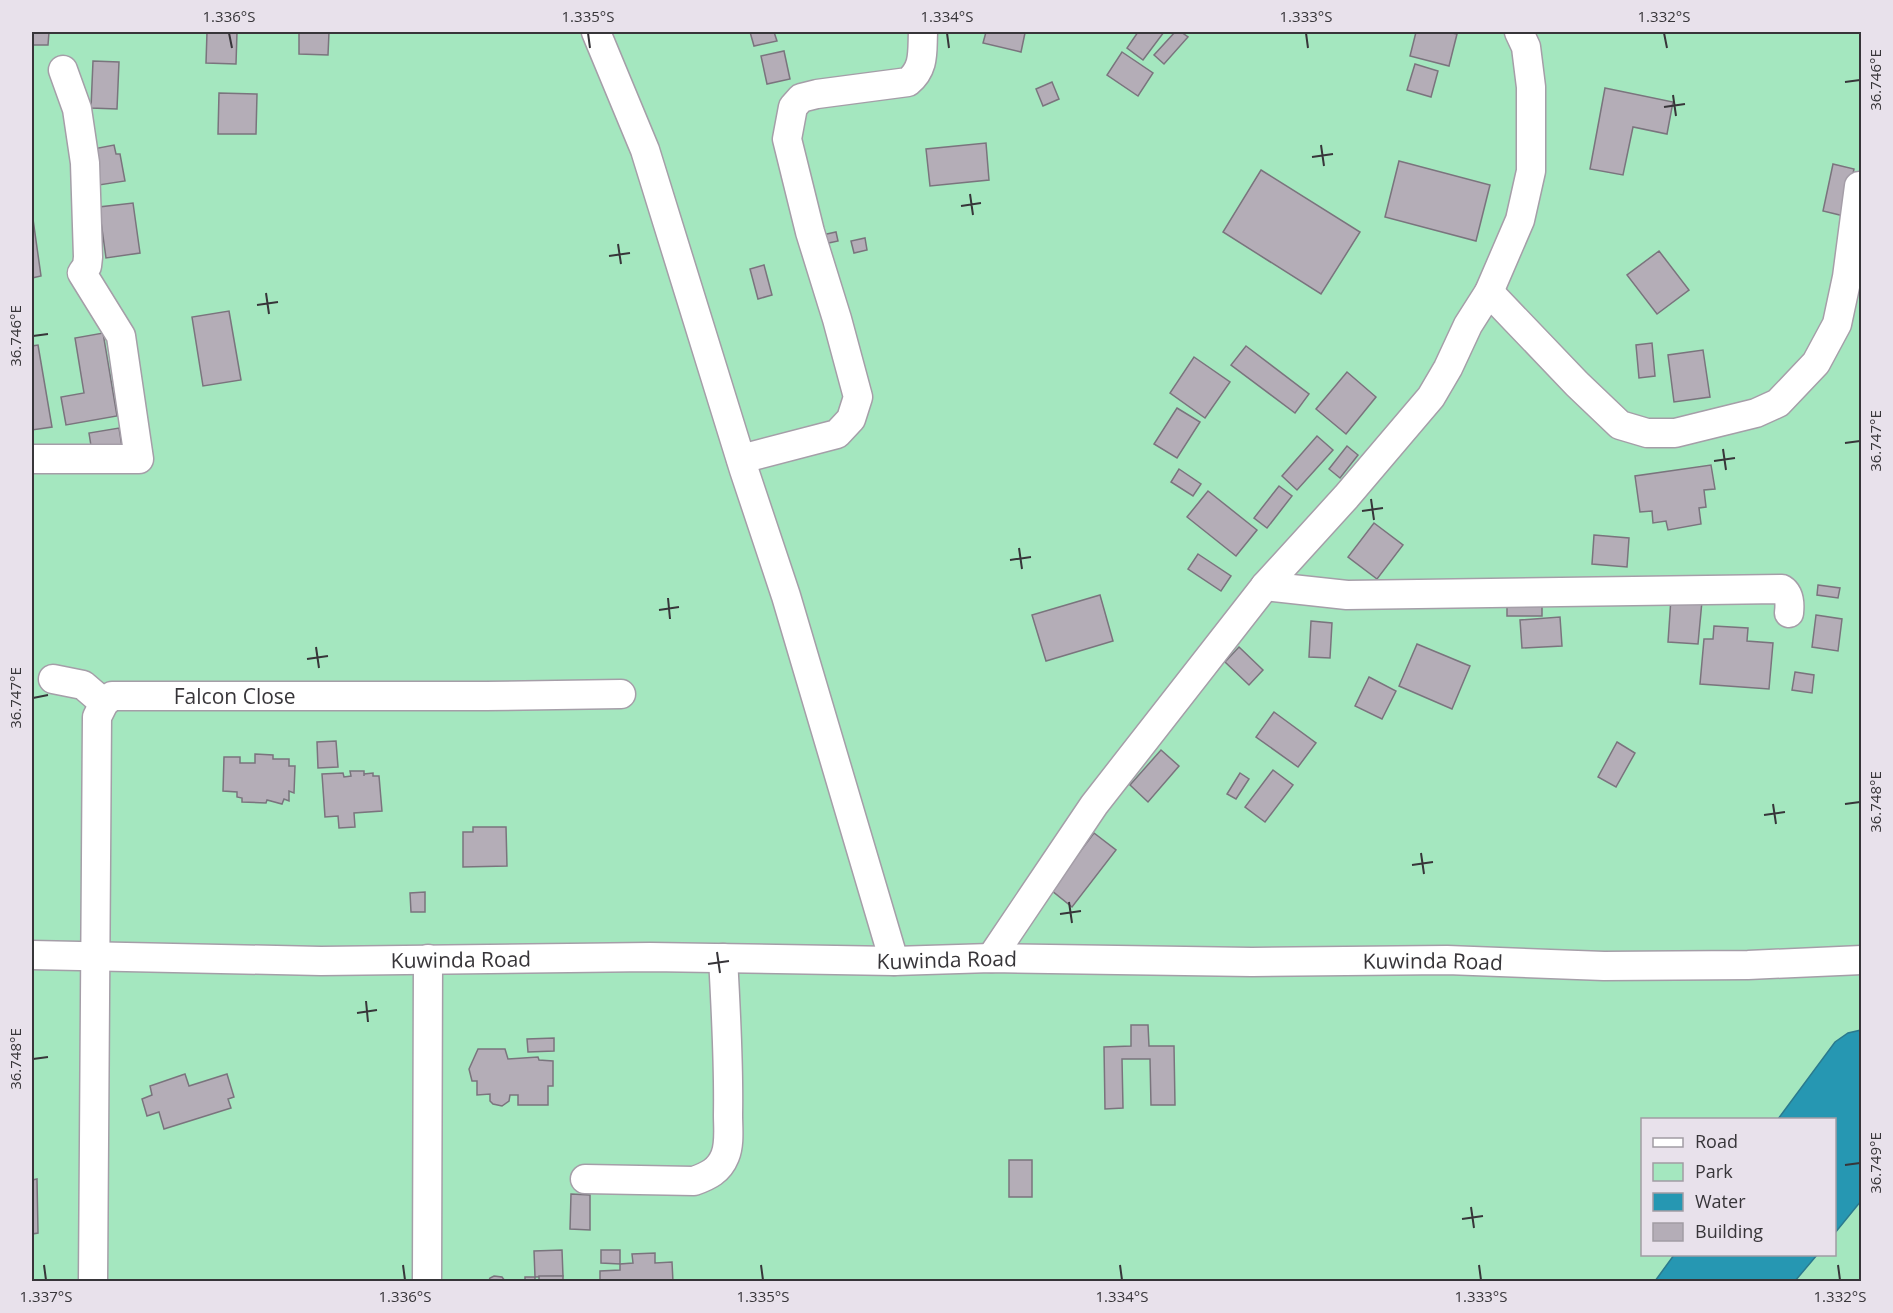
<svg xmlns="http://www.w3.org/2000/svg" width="1893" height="1313" font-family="'Open Sans',sans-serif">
  <rect width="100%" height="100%" fill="#e8e1eb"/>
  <path fill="#a4e7bf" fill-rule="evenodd" d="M32 32H1861V1281H32ZM1642 1120H1834V1254H1642Z"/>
  <g fill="#2697b2" stroke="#2b7a8e" stroke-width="1.5">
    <polygon points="1861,1030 1861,1201 1835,1233 1834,1120 1778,1119 1835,1042 1848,1033"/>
    <polygon points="1674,1255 1674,1254 1817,1255 1795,1281 1655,1281"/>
  </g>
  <g fill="#b4adb7" stroke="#7a747d" stroke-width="1.5">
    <polygon points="32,32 49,32 48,45 32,45"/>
    <polygon points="207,32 237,32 236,64 206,63"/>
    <polygon points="299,32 329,32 328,55 299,54"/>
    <polygon points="750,32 774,32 777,41 754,46"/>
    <polygon points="986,32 1025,33 1021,52 983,43"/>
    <polygon points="1138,32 1164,32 1143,60 1127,48"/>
    <polygon points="1175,32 1181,32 1188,37 1164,64 1154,55"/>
    <polygon points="1416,32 1447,32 1457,34 1449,66 1410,56"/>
    <polygon points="784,51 790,79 767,84 761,56"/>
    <polygon points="1122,52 1153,73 1138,96 1107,75"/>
    <polygon points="93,61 119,62 117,109 91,108"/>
    <polygon points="1415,64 1438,71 1431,97 1407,90"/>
    <polygon points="1052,82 1059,99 1043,106 1036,89"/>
    <polygon points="1605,88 1673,102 1667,134 1633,127 1623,175 1590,169"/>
    <polygon points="219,93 257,94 256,134 218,134"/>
    <polygon points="986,143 989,180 930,186 926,149"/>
    <polygon points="114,145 116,154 120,154 125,181 99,185 93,149"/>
    <polygon points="1399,161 1490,185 1476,241 1385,217"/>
    <polygon points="1833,164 1854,169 1844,216 1823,211"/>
    <polygon points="1261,170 1360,232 1321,294 1223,232"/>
    <polygon points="133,203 140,253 106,258 99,207"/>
    <polygon points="32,212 41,276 32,278"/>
    <polygon points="836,232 838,241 824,244 822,235"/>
    <polygon points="865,238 867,250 854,253 851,241"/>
    <polygon points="1659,251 1689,290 1657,314 1627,275"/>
    <polygon points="764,265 772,295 758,299 750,269"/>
    <polygon points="229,311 241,380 203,386 192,317"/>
    <polygon points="103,333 117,416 66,425 61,397 84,393 75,338"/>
    <polygon points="1652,343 1655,376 1639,378 1636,345"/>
    <polygon points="38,345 52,427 32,430 32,346"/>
    <polygon points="1246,346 1309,394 1295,413 1231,365"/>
    <polygon points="1703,350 1710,397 1674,402 1668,355"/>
    <polygon points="1194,357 1230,382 1205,418 1170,393"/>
    <polygon points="1347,372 1376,397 1346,434 1316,409"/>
    <polygon points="1177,408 1200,422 1177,458 1154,444"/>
    <polygon points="119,428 122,447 92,452 89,433"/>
    <polygon points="1317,436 1333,450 1297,490 1282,476"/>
    <polygon points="1347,446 1358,455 1340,478 1329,469"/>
    <polygon points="1711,465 1715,489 1704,490 1706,507 1699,508 1701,524 1668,530 1666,521 1653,523 1652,511 1640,512 1635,476"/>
    <polygon points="1179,469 1201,484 1193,496 1171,482"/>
    <polygon points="1279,486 1292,496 1267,528 1254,518"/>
    <polygon points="1208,491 1257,530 1236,556 1187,517"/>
    <polygon points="1374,523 1403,545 1377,579 1348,557"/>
    <polygon points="1594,535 1629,538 1627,567 1592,564"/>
    <polygon points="1198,554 1231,576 1221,591 1188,569"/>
    <polygon points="1818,585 1840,588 1838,598 1817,595"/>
    <polygon points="1100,595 1113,641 1046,661 1032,615"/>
    <polygon points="1671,598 1702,601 1698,644 1668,642"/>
    <rect x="1507" y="604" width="35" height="12"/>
    <polygon points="1816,615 1842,619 1838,651 1812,647"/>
    <polygon points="1560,617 1562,646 1522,648 1520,620"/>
    <polygon points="1311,621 1332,623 1330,658 1309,657"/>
    <polygon points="1714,626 1748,628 1747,641 1773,643 1769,689 1700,684 1704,639 1713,639"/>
    <polygon points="1417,644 1470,666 1452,709 1399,686"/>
    <polygon points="1239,647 1263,670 1249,685 1225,662"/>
    <polygon points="1795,672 1814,675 1812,693 1792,690"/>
    <polygon points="1369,677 1396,691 1382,719 1355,706"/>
    <polygon points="1274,712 1316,743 1298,767 1256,737"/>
    <polygon points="336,741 338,767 318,768 317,742"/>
    <polygon points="1617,742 1635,753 1616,787 1598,777"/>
    <polygon points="1161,750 1179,766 1148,802 1130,785"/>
    <polygon points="255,754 273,755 273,759 289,759 289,766 295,766 294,793 289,791 289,801 284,799 282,804 267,800 266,803 242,802 242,798 237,797 237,792 223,791 224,757 240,757 240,763 255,763"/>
    <polygon points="1273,770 1293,785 1265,822 1245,807"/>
    <polygon points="350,771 364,771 364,776 364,774 373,773 373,776 379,776 382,811 354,813 355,827 339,828 338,816 325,817 322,774 343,773 344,777 351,776"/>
    <polygon points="1240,773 1249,779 1236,799 1227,794"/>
    <polygon points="473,827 506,827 507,866 463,867 463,832 473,832"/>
    <polygon points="1094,833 1116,850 1072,907 1051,890"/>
    <polygon points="425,892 425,912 411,912 410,893"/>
    <polygon points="1131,1025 1148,1025 1149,1046 1174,1046 1175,1105 1151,1105 1150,1059 1122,1059 1123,1108 1105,1109 1104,1047 1131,1046"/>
    <polygon points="554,1038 554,1051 528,1052 527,1039"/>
    <polygon points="478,1049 505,1049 508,1059 538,1057 539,1060 553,1061 553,1086 548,1086 548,1105 518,1105 518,1095 510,1095 509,1101 502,1106 493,1104 490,1101 490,1094 477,1095 477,1081 472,1081 469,1069"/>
    <polygon points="185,1074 189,1086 227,1074 234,1097 228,1099 231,1108 164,1129 159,1112 147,1116 142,1099 152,1095 150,1086"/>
    <rect x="1009" y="1160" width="23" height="37"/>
    <polygon points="37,1179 38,1233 32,1234 32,1180"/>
    <polygon points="571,1194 590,1195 590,1230 570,1229"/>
    <polygon points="562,1250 563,1276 535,1277 534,1251"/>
    <polygon points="601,1250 620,1250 620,1264 601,1263"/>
    <polygon points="655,1253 655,1263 672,1262 673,1282 600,1282 600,1271 620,1270 620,1264 633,1263 632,1254"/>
    <polygon points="494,1276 502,1277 505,1281 525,1281 525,1277 535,1277 535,1282 488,1282 490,1278"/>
    <rect x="539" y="1276" width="24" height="6"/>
  </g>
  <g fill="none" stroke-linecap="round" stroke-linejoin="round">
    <g stroke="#a59ea8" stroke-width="31">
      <g id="minor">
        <polyline points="596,32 645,150 744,470 786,596 894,961"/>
        <polyline points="1489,292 1577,384 1620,425 1647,433 1675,433 1756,413 1778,403 1816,363 1837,324 1847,277 1859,186"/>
        <polyline points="32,459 139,459 121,336 82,273 87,266 88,257 85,163 77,109 63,70"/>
        <path d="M741 459 837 434 851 419 858 397 837 319 810 232 787 139 793 107 801 98 817 94 908 82C925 68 922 52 923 32"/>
        <path d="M1265 586 1347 595 1782 589C1790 594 1790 604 1789 613"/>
        <polyline points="53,679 83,685 104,703"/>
        <path id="s1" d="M32 955 321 961 650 957 894 961 991 958 1252 962 1447 960 1604 966 1748 965 1862 960"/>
        <polyline points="991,958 1094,805 1265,586 1346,497 1431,397 1448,368 1468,325 1489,292 1520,220 1531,171 1531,87 1526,47 1519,32"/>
        <path d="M585 1179 694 1181C708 1176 719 1171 725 1156 730 1144 728 1128 728 1115 729 1063 726 1011 723 958"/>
        <path id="s2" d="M93 1282 97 717 104 703 112 696H486L621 694"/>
        <polyline points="427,1282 428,959"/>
      </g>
    </g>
    <use href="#minor" stroke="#fff" stroke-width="28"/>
  </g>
  <path fill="none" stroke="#373539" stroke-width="2" d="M229 33 232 48M588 33 590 48M947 33 949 48M1306 33 1308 48M1664 33 1667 48M1845 82 1860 80M1673 95 1676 116M1664 107 1685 104M1321 145 1324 166M1312 157 1333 154M970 194 973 215M961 206 981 203M618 244 621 264M609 256 630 253M266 293 269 314M257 305 278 302M33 336 48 334M1845 443 1860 441M1723 449 1726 470M1714 461 1735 458M1371 499 1374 520M1362 511 1383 508M1019 548 1022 569M1010 560 1031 557M668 598 670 619M659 610 679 607M316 647 319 668M307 659 328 656M33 698 48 695M1773 804 1776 824M1845 804 1860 802M1764 815 1785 812M1421 853 1424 874M1412 865 1433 862M1069 902 1072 923M1060 914 1081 911M717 952 720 973M708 964 729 961M366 1001 368 1022M357 1013 377 1010M33 1059 48 1057M1845 1165 1860 1163M1471 1207 1474 1228M1462 1219 1483 1216M44 1265 46 1280M403 1265 405 1280M761 1265 763 1280M1120 1265 1122 1280M1479 1265 1481 1280M1838 1265 1840 1280"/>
  <g text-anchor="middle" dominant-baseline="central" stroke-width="4.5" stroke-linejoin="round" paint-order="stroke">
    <g font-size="21" fill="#373539" stroke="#e8e1eb">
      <text stroke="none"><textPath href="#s2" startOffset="714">Falcon Close</textPath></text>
      <text stroke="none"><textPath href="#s1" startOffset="429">Kuwinda Road</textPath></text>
      <text stroke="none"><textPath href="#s1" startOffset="915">Kuwinda Road</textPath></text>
      <text stroke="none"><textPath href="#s1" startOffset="1401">Kuwinda Road</textPath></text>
    </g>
  </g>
  <rect width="1893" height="1313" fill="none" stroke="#e8e1eb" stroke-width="66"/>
  <rect x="1641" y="1118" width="195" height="138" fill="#e8e1eb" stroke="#a19ca4" stroke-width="1.5"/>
  <rect x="1653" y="1138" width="30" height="9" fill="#ffffff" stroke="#a19ca4" stroke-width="1.5"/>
  <text x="1695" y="1148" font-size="18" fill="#373539">Road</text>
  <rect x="1653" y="1163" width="30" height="18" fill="#a4e7bf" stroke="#a19ca4" stroke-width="1.5"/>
  <text x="1695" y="1178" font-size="18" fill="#373539">Park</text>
  <rect x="1653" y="1193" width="30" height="18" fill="#2697b2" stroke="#a19ca4" stroke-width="1.5"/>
  <text x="1695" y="1208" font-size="18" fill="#373539">Water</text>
  <rect x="1653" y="1223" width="30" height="18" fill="#b4adb7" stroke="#a19ca4" stroke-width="1.5"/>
  <text x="1695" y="1238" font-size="18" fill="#373539">Building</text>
  <rect x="33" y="33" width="1827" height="1247" fill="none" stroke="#373539" stroke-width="2"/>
  <g font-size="15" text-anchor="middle" fill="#373539">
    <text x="229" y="22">1.336°S</text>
    <text x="588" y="22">1.335°S</text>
    <text x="947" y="22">1.334°S</text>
    <text x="1306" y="22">1.333°S</text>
    <text x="1664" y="22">1.332°S</text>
    <text transform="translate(1876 80) rotate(-90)" y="5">36.746°E</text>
    <text transform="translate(16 336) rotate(-90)" y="5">36.746°E</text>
    <text transform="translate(1876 441) rotate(-90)" y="5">36.747°E</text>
    <text transform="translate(16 698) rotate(-90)" y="5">36.747°E</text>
    <text transform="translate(1876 802) rotate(-90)" y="5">36.748°E</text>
    <text transform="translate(16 1059) rotate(-90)" y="5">36.748°E</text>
    <text transform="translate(1876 1163) rotate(-90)" y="5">36.749°E</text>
    <text x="46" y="1302">1.337°S</text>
    <text x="405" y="1302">1.336°S</text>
    <text x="763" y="1302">1.335°S</text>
    <text x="1122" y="1302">1.334°S</text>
    <text x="1481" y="1302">1.333°S</text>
    <text x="1840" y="1302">1.332°S</text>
  </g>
</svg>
